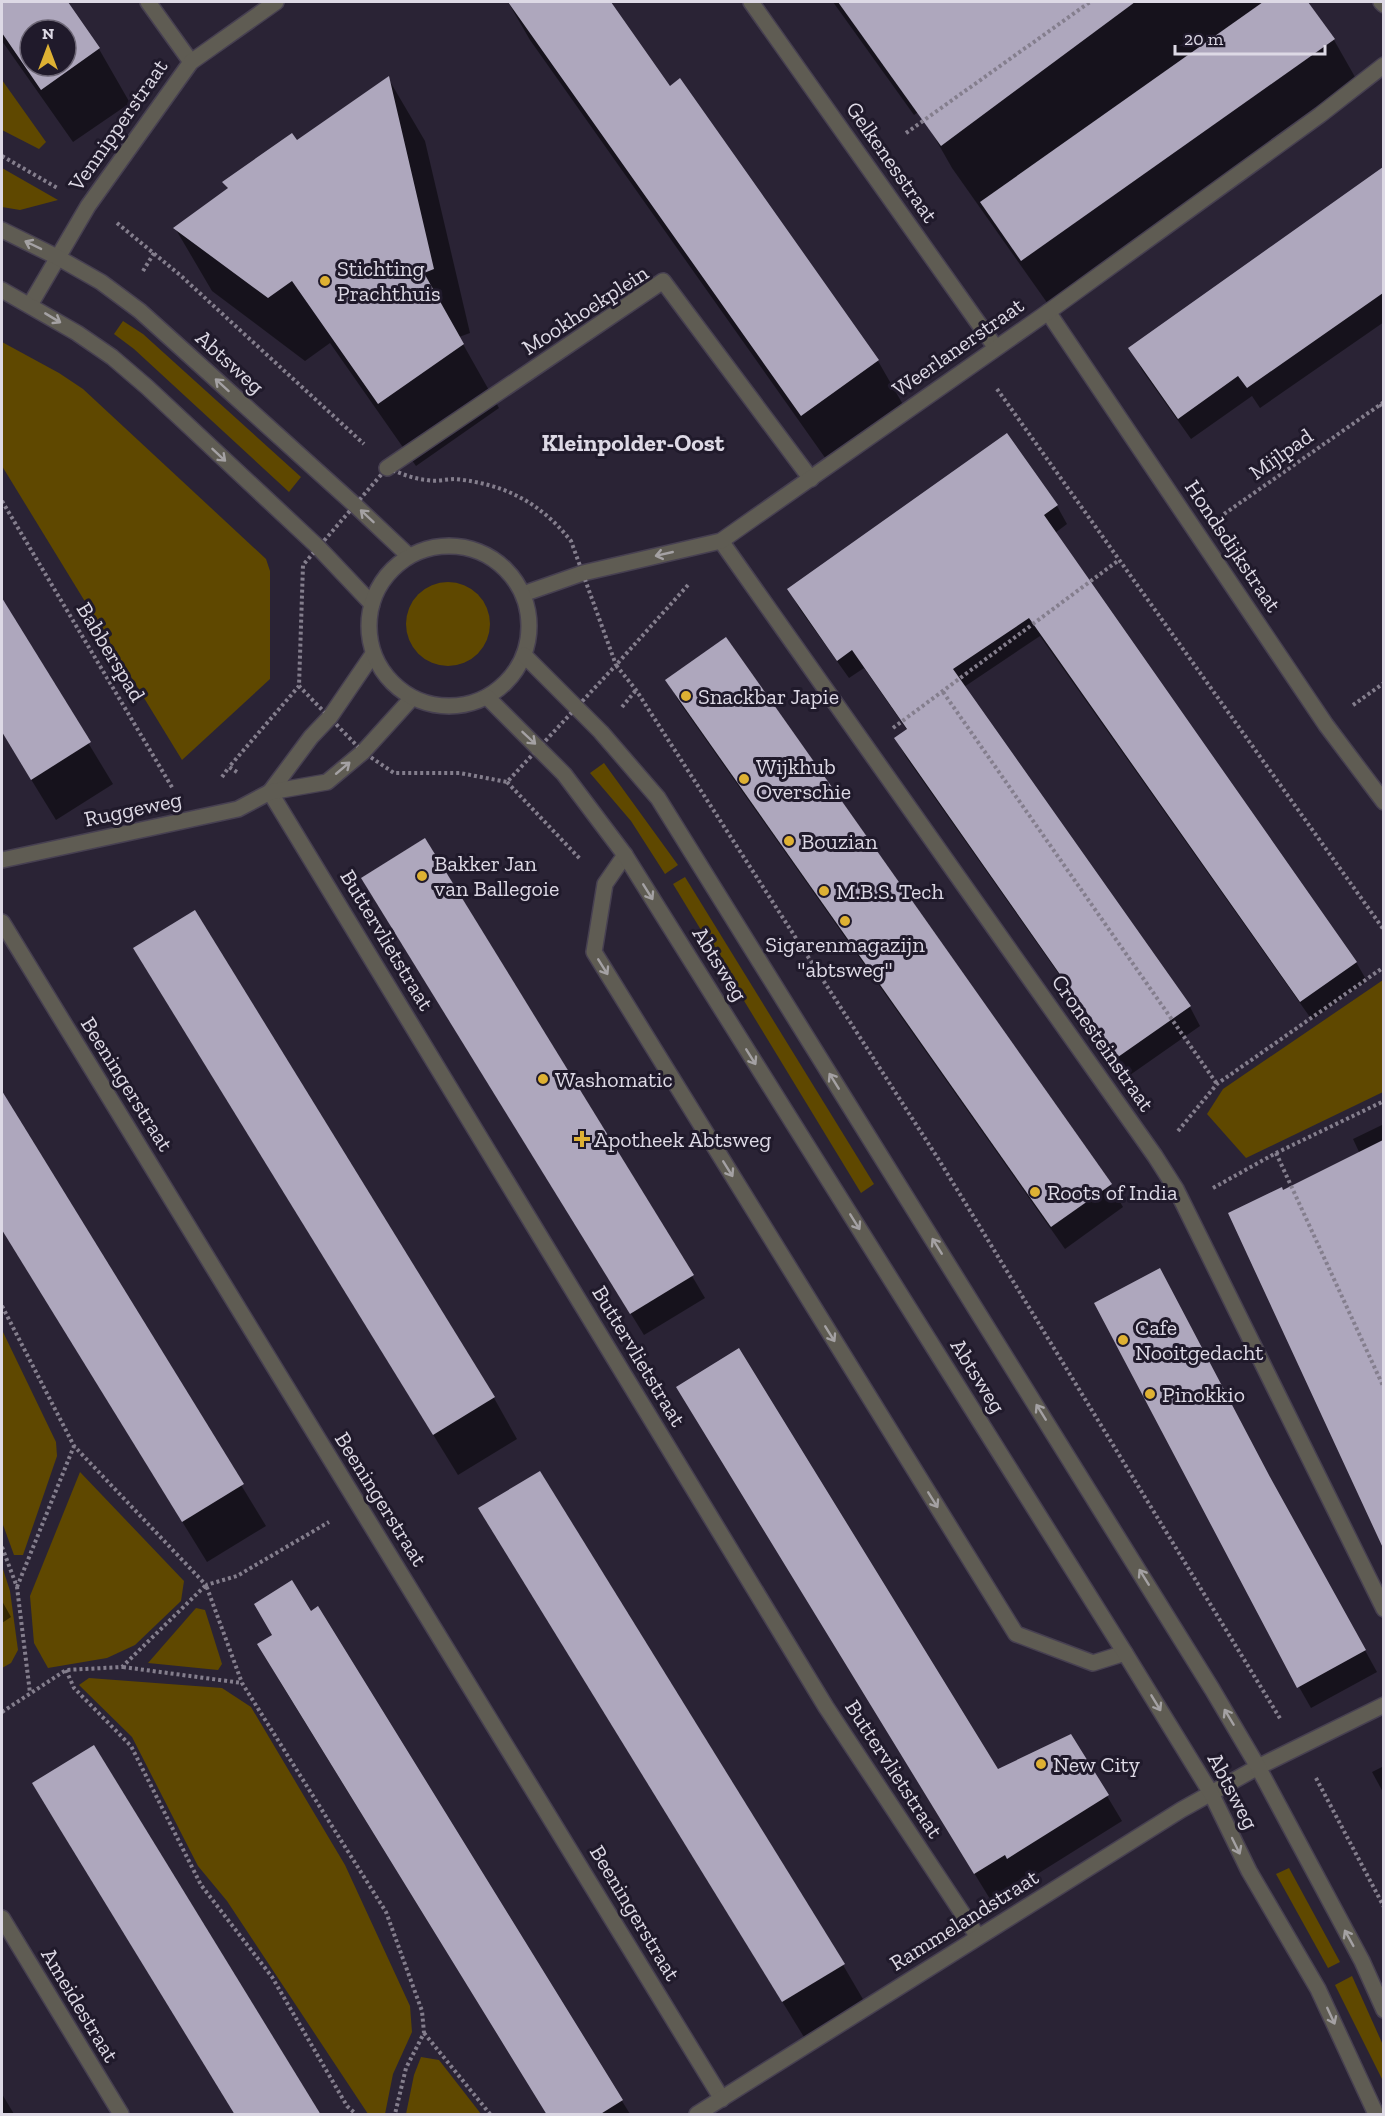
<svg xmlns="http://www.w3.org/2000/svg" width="1385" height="2116" font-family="'Zilla Slab',serif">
  <rect width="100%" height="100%" fill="#2a2335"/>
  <g fill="#5f4800">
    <polygon points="2,80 46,142 39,149 2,130"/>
    <polygon points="2,168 58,200 20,210 2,207"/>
    <polygon points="123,321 143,334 301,477 289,492 134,349 114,334"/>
    <polygon points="2,342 59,373 83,389 266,559 270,571 270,679 182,760 2,466"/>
    <circle cx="448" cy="624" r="42"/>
    <polygon points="604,763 678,865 665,874 631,821 590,773"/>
    <polygon points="685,877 874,1184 861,1193 673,884"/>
    <polygon points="1383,980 1383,1092 1246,1158 1207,1114 1223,1089"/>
    <polygon points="2,1330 56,1442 57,1456 23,1555 14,1555 2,1522"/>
    <polygon points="80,1472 184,1581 181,1601 135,1645 107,1658 48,1668 34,1643 30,1596"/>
    <polygon points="2,1566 10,1591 18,1650 11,1663 2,1668"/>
    <polygon points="196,1608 205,1610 222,1664 218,1670 148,1663"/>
    <polygon points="89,1678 222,1688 251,1707 345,1865 410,2006 412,2032 393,2074 385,2114 368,2114 227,1901 198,1866 132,1737 79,1685"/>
    <polygon points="1289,1868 1340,1962 1328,1968 1276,1874"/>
    <polygon points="1352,1976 1383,2045 1383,2081 1335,1985"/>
    <polygon points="421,2057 439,2060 481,2114 406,2114 414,2075"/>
  </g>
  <g fill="#0007" fill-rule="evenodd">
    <path d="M2 2H65L99 49 130 103 73 142 2 41ZM30 30H66V66H30Z"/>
    <polygon points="508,2 609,2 670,88 680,80 878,361 909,415 833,469 530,40"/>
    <polygon points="833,2 1075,2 914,115"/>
    <polygon points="1103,2 1307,2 1334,40 1359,84 1048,304 952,168 927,124"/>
    <polygon points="388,78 425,141 470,333 459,337 499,408 416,466 330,343 305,361 212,291 175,228 229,190 224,182 296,142"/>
    <polygon points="1384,169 1384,322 1260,408 1252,396 1191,439 1142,370 1130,348"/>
    <polygon points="1057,506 1067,524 1055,533 1356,962 1367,981 1312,1020 1040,636 964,687 1190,1007 1200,1026 1130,1075 906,757 896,739 907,730 864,668 849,678 799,608 789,589"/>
    <polygon points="2,600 113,784 56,820 2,732"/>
    <polygon points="667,681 1110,1185 1123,1207 1065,1249 680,703"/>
    <polygon points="376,900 692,1276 705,1298 644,1335"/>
    <polygon points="159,990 494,1398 517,1439 458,1475"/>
    <polygon points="2,1093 266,1526 207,1562 2,1229"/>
    <polygon points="1384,1124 1384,1544 1230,1214 1283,1192 1360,1154 1353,1139"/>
    <polygon points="692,1412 997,1771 1071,1736 1122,1821 1023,1883 1021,1879 990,1899"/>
    <polygon points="1282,1500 1377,1672 1311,1708 1299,1687"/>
    <polygon points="480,1509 843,1965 867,2006 807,2042"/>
    <polygon points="2,1601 11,1617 2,1623"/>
    <polygon points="318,1608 622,2101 630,2114 547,2114 282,1685 259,1645"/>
    <polygon points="1384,1766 1384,1794 1372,1772"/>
    <polygon points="2,2094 14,2114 2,2114"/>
  </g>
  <g fill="#aea7bd" fill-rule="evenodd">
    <path d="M2 2H68L100 48 41 90 2 33ZM30 30H66V66H30Z"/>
    <polygon points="508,2 611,2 670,86 680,78 879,360 801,416"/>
    <polygon points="838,2 1135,2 941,146"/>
    <polygon points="1263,2 1308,2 1335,39 1021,261 980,202"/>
    <polygon points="389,76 434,269 424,273 464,344 378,404 292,281 268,298 173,228 228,188 222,182 292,133 297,140"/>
    <polygon points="1383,167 1383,293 1247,388 1238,376 1178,419 1128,348"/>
    <polygon points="1007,433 1058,505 1044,515 1357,962 1300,1002 1029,618 953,669 1191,1006 1118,1057 894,738 907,729 852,650 837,661 787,589"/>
    <polygon points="2,598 91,742 31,780 2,732"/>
    <polygon points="726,637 1112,1184 1051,1227 665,680"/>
    <polygon points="425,838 694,1275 630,1314 361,878"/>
    <polygon points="195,910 495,1397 433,1435 133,948"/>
    <polygon points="2,1091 244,1484 182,1522 2,1230"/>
    <polygon points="1383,1140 1383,1548 1228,1213 1282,1187 1283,1190"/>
    <polygon points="1160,1268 1270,1477 1366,1650 1297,1688 1094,1303"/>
    <polygon points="739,1348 998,1769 1071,1734 1109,1795 1007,1859 1005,1855 974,1874 676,1387"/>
    <polygon points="540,1471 845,1964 782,2002 478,1508"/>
    <polygon points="292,1580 311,1611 318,1606 623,2100 599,2115 547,2115 257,1644 272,1635 254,1604"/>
    <polygon points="94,1745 156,1846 321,2115 235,2115 58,1826 32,1783"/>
  </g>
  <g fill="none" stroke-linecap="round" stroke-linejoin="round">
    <g stroke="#474051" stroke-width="18">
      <polyline id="service" points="625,855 605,884 594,952 1016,1634 1093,1663 1125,1653"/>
    </g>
    <g stroke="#474051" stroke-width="18">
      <polyline id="pedestrian" points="387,468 663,281 811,479"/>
    </g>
    <g stroke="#474051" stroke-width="18">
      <g id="minor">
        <polyline points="148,2 191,62"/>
        <polyline points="751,2 996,348"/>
        <polyline points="1381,2 1384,5"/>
        <polyline points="30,305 88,206 191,62 276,2"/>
        <polyline points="1048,312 1326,725 1384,802"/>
        <polyline points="721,541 1155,1156 1176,1189 1384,1609"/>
        <polyline points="523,594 583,573 721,541 1048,312 1320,115 1384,65"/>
        <polyline points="270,792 826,1707 978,1937"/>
        <polyline points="270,792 311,737 330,717 373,654"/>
        <polyline points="2,860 238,809 270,792 327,782 363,752 412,698"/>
        <polyline points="2,922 722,2099"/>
        <polyline points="2,1918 121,2114"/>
        <polyline points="697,2114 1181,1810 1258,1767 1384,1705"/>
      </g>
    </g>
    <g stroke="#474051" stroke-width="18">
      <g id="tertiary">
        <polyline points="2,230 57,257 101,282 140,311 356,506 409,556"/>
        <polyline points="2,290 77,333 112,357 147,387 318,547 372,604"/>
        <circle cx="449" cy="626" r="80"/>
        <polyline points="524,655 601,732 658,798 1212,1689 1258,1767 1362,1961 1384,2010"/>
        <polyline points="487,697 564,774 625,855 1125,1653 1211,1793 1249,1871 1318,1989 1376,2114"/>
      </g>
    </g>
    <g stroke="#847e8d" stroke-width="4" stroke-dasharray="3 3" stroke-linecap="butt">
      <polyline points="906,133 1090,2"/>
      <polyline points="2,156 59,189"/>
      <polyline points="117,223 180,275 364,444"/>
      <polyline points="143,271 154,253"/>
      <polyline points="997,389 1384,930"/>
      <polyline points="1380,404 1384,409"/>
      <path d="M387 468C400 473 413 479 427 480 437 482 446 479 455 479 504 484 540 502 571 541L616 665 507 782 460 773H394L363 752 299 686 303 565Z"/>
      <polyline points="2,501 173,789"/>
      <polyline points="1224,514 1384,402"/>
      <polyline points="688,585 616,665 636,690 939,1160 1281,1720"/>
      <polyline points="943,692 1217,1084"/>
      <polyline points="1353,705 1384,683"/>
      <polyline points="622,707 636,690"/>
      <polyline points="893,728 1119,560"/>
      <polyline points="237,772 229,767 299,686"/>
      <polyline points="222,777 229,767"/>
      <polyline points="507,782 581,860"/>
      <polyline points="1178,1131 1217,1084 1384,967"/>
      <polyline points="1276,1153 1384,1388"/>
      <polyline points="1213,1188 1276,1153 1384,1101"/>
      <polyline points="2,1306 74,1446 206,1585 237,1576 329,1522"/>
      <polyline points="2,1547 17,1587 30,1693"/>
      <polyline points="17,1587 74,1446"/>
      <polyline points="123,1667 242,1683"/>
      <polyline points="66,1670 74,1688 131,1746 201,1885 272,1977 347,2106 356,2114"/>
      <polyline points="2,1712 66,1670 122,1667 206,1585 242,1683 386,1912 422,2011 424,2033 406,2068 395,2114"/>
      <polyline points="1316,1778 1384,1907"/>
      <polyline points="424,2033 490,2114"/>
    </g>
    <use href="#service" stroke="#5f5c53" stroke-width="15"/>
    <use href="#pedestrian" stroke="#5f5c53" stroke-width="15"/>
    <use href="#minor" stroke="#5f5c53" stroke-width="15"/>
    <use href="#tertiary" stroke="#5f5c53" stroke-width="15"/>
  </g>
  <defs><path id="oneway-shaft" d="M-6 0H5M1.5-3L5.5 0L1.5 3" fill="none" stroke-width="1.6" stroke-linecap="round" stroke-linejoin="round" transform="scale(1.5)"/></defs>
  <g stroke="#a4a1a3">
    <use href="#oneway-shaft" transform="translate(33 245) rotate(-154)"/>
    <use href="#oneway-shaft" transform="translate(53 318) rotate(31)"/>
    <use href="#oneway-shaft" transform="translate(222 385) rotate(-138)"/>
    <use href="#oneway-shaft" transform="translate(219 455) rotate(43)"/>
    <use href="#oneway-shaft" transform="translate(367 516) rotate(-137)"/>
    <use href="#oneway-shaft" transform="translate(664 554) rotate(167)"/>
    <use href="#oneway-shaft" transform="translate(529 738) rotate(43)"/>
    <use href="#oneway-shaft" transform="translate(343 768) rotate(-40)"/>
    <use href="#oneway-shaft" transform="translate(648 892) rotate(58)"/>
    <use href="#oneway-shaft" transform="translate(603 967) rotate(58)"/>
    <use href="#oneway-shaft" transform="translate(751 1057) rotate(58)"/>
    <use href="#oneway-shaft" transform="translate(834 1081) rotate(-122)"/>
    <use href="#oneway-shaft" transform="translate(728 1169) rotate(58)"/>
    <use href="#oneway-shaft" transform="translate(855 1222) rotate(58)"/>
    <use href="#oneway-shaft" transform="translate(937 1246) rotate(-122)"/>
    <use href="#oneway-shaft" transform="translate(830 1334) rotate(58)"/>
    <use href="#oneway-shaft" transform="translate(1041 1412) rotate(-122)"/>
    <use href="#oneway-shaft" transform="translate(933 1500) rotate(58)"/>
    <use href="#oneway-shaft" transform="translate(1144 1577) rotate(-122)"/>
    <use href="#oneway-shaft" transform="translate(1156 1703) rotate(59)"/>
    <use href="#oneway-shaft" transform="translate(1229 1717) rotate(-121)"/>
    <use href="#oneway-shaft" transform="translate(1236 1846) rotate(64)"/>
    <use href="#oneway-shaft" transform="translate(1349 1938) rotate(-119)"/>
    <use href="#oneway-shaft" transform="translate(1331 2016) rotate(65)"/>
  </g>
  <g fill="#deb133" stroke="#201a2b" stroke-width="2">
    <circle cx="325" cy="281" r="6"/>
    <circle cx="686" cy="696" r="6"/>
    <circle cx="744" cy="779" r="6"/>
    <circle cx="789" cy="841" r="6"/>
    <circle cx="422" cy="876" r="6"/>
    <circle cx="824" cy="891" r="6"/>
    <circle cx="845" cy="921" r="6"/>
    <circle cx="543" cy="1079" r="6"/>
    <path d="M579 1130h6v6h6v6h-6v6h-6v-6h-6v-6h6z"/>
    <circle cx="1035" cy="1192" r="6"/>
    <circle cx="1123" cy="1340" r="6"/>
    <circle cx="1150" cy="1394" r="6"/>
    <circle cx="1041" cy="1764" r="6"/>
  </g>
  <g text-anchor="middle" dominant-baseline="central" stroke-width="6" stroke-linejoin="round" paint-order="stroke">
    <g font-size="22" fill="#ddd9e5" stroke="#201a2b">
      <text transform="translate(118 125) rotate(-55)">Vennipperstraat</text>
      <text transform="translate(892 162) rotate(55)">Gelkenesstraat</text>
      <text transform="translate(585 310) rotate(-33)">Mookhoekplein</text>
      <text transform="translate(958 347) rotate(-35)">Weerlanerstraat</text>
      <text transform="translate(230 362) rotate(42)">Abtsweg</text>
      <text transform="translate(1281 454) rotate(-35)">Mijlpad</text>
      <text transform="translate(1233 546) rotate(56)">Hondsdijkstraat</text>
      <text transform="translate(111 652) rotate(59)">Babberspad</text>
      <text transform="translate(133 809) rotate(-12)">Ruggeweg</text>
      <text transform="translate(387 940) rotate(59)">Buttervlietstraat</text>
      <text transform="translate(720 964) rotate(58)">Abtsweg</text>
      <text transform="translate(1103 1043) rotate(55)">Cronesteinstraat</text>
      <text transform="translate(127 1084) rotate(58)">Beeningerstraat</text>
      <text transform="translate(639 1356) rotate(59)">Buttervlietstraat</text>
      <text transform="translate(978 1376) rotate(58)">Abtsweg</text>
      <text transform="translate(381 1499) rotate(58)">Beeningerstraat</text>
      <text transform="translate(894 1769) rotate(57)">Buttervlietstraat</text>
      <text transform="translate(1233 1791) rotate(62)">Abtsweg</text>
      <text transform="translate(635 1913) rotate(59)">Beeningerstraat</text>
      <text transform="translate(964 1920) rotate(-32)">Rammelandstraat</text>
      <text transform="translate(80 2005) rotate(59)">Ameidestraat</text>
    </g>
    <g font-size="22" fill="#ddd9e5" stroke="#201a2b" text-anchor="start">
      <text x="337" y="268">Stichting<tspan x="337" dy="25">Prachthuis</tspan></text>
      <text x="698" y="696">Snackbar Japie</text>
      <text x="756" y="766">Wijkhub<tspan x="756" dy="25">Overschie</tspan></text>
      <text x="801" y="841">Bouzian</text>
      <text x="434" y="863">Bakker Jan<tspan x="434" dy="25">van Ballegoie</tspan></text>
      <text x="836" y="891">M.B.S. Tech</text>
      <text x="845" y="944" text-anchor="middle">Sigarenmagazijn<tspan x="845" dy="25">"abtsweg"</tspan></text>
      <text x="555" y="1079">Washomatic</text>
      <text x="594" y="1139">Apotheek Abtsweg</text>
      <text x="1047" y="1192">Roots of India</text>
      <text x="1135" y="1327">Cafe<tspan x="1135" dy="25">Nooitgedacht</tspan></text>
      <text x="1162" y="1394">Pinokkio</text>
      <text x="1053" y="1764">New City</text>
    </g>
    <g font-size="24" font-weight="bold" fill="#ddd9e5" stroke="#201a2b">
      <text x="633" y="442">Kleinpolder-Oost</text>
    </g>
  </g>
  <rect width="1385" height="2116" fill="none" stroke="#ddd9e5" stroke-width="6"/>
  <g transform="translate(48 48)"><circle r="28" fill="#201a2b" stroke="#6c6675" stroke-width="1.5"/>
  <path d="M0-4.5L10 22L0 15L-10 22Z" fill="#deb133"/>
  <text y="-9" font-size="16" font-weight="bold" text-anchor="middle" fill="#ddd9e5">N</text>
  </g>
  <path d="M1175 45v9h150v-9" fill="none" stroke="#ddd9e5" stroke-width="3"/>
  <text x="1184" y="45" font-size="18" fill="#ddd9e5" stroke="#201a2b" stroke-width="4.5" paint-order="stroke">20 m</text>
</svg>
